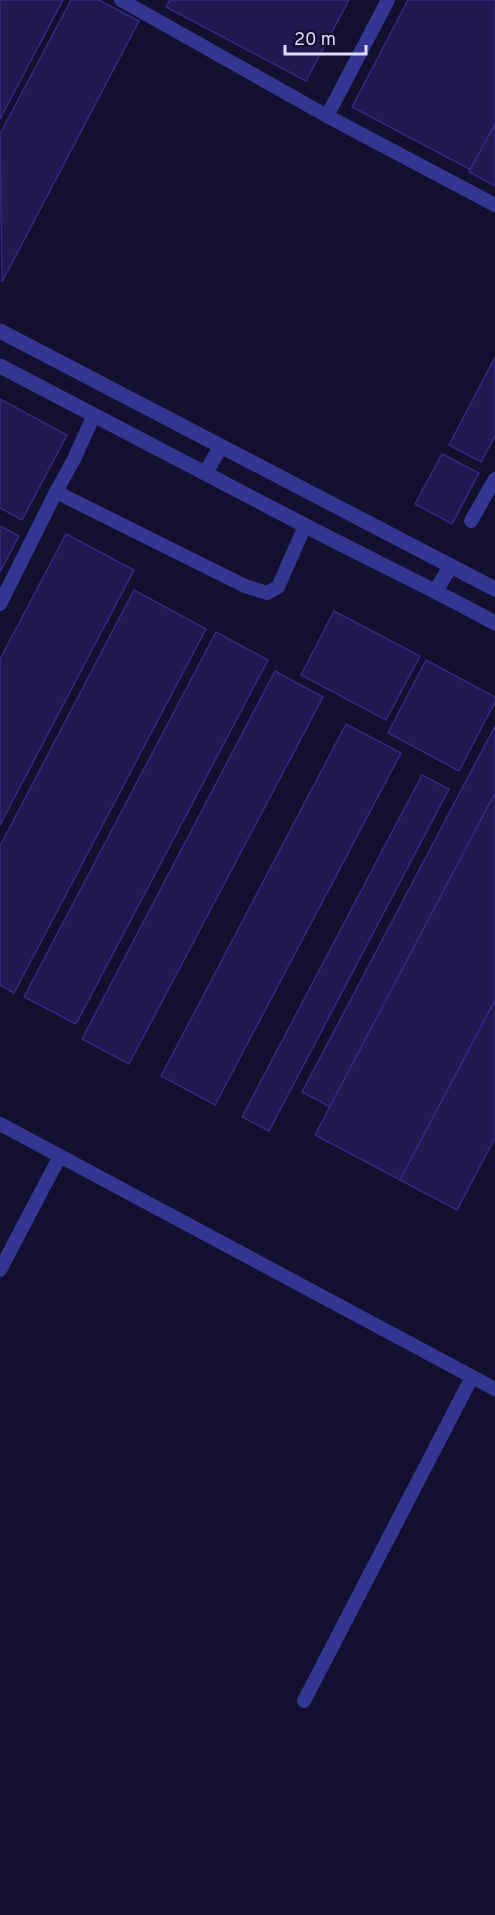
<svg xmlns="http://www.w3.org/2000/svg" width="495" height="1915" font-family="Overpass,sans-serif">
  <rect width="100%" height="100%" fill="#130f2e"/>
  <g fill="#221952" stroke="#372880" stroke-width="1.5">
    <polygon points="0,0 63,0 0,119"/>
    <polygon points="71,0 99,0 139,21 2,282 0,134"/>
    <polygon points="170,0 349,0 306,81 166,7"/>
    <polygon points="408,0 495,0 495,124 471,170 352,107"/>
    <polygon points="495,124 495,186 469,172"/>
    <polygon points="495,357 495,436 481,462 449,445"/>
    <polygon points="0,399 67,435 22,520 0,508"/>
    <polygon points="442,454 479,473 452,524 415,504"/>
    <polygon points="0,526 19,536 0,572"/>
    <polygon points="66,534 134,570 0,825 0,659"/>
    <polygon points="134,590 206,629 14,993 0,985 0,846"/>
    <polygon points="334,611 420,656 386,720 301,675"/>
    <polygon points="216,632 268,660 76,1024 24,997"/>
    <polygon points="426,660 495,697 495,702 459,771 388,733"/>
    <polygon points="275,671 323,697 129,1064 82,1039"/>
    <polygon points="346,724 401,753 215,1105 161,1076"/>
    <polygon points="495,726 495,793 330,1107 302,1092"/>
    <polygon points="422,775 449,789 269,1131 242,1117"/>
    <polygon points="495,793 495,1000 400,1180 315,1135"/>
    <polygon points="495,1000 495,1138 457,1210 400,1180"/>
  </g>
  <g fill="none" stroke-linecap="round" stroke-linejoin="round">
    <g stroke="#353592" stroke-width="14">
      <polyline points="121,0 327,116 495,205"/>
      <polyline points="327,116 388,0"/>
      <polyline points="94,415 74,459 56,492 245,586 267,593 278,587 305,526"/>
      <polyline points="471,521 495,479"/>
      <polyline points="0,604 56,492"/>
      <polyline points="0,1124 495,1389"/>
      <polyline points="0,1270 60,1156"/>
      <polyline points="304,1701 472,1377"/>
    </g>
    <g stroke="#353592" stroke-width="15">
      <polyline points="0,331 495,589"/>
      <path d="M0 366C102 419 203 472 304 525 367 558 432 588 495 623"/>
      <polyline points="206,472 221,446"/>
      <polyline points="436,590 451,566"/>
    </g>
  </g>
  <path d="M285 45v9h81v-9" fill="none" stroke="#dfdcff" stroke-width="3"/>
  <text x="294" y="45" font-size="18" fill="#dfdcff" stroke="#130f2e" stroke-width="4.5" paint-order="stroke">20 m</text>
</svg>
